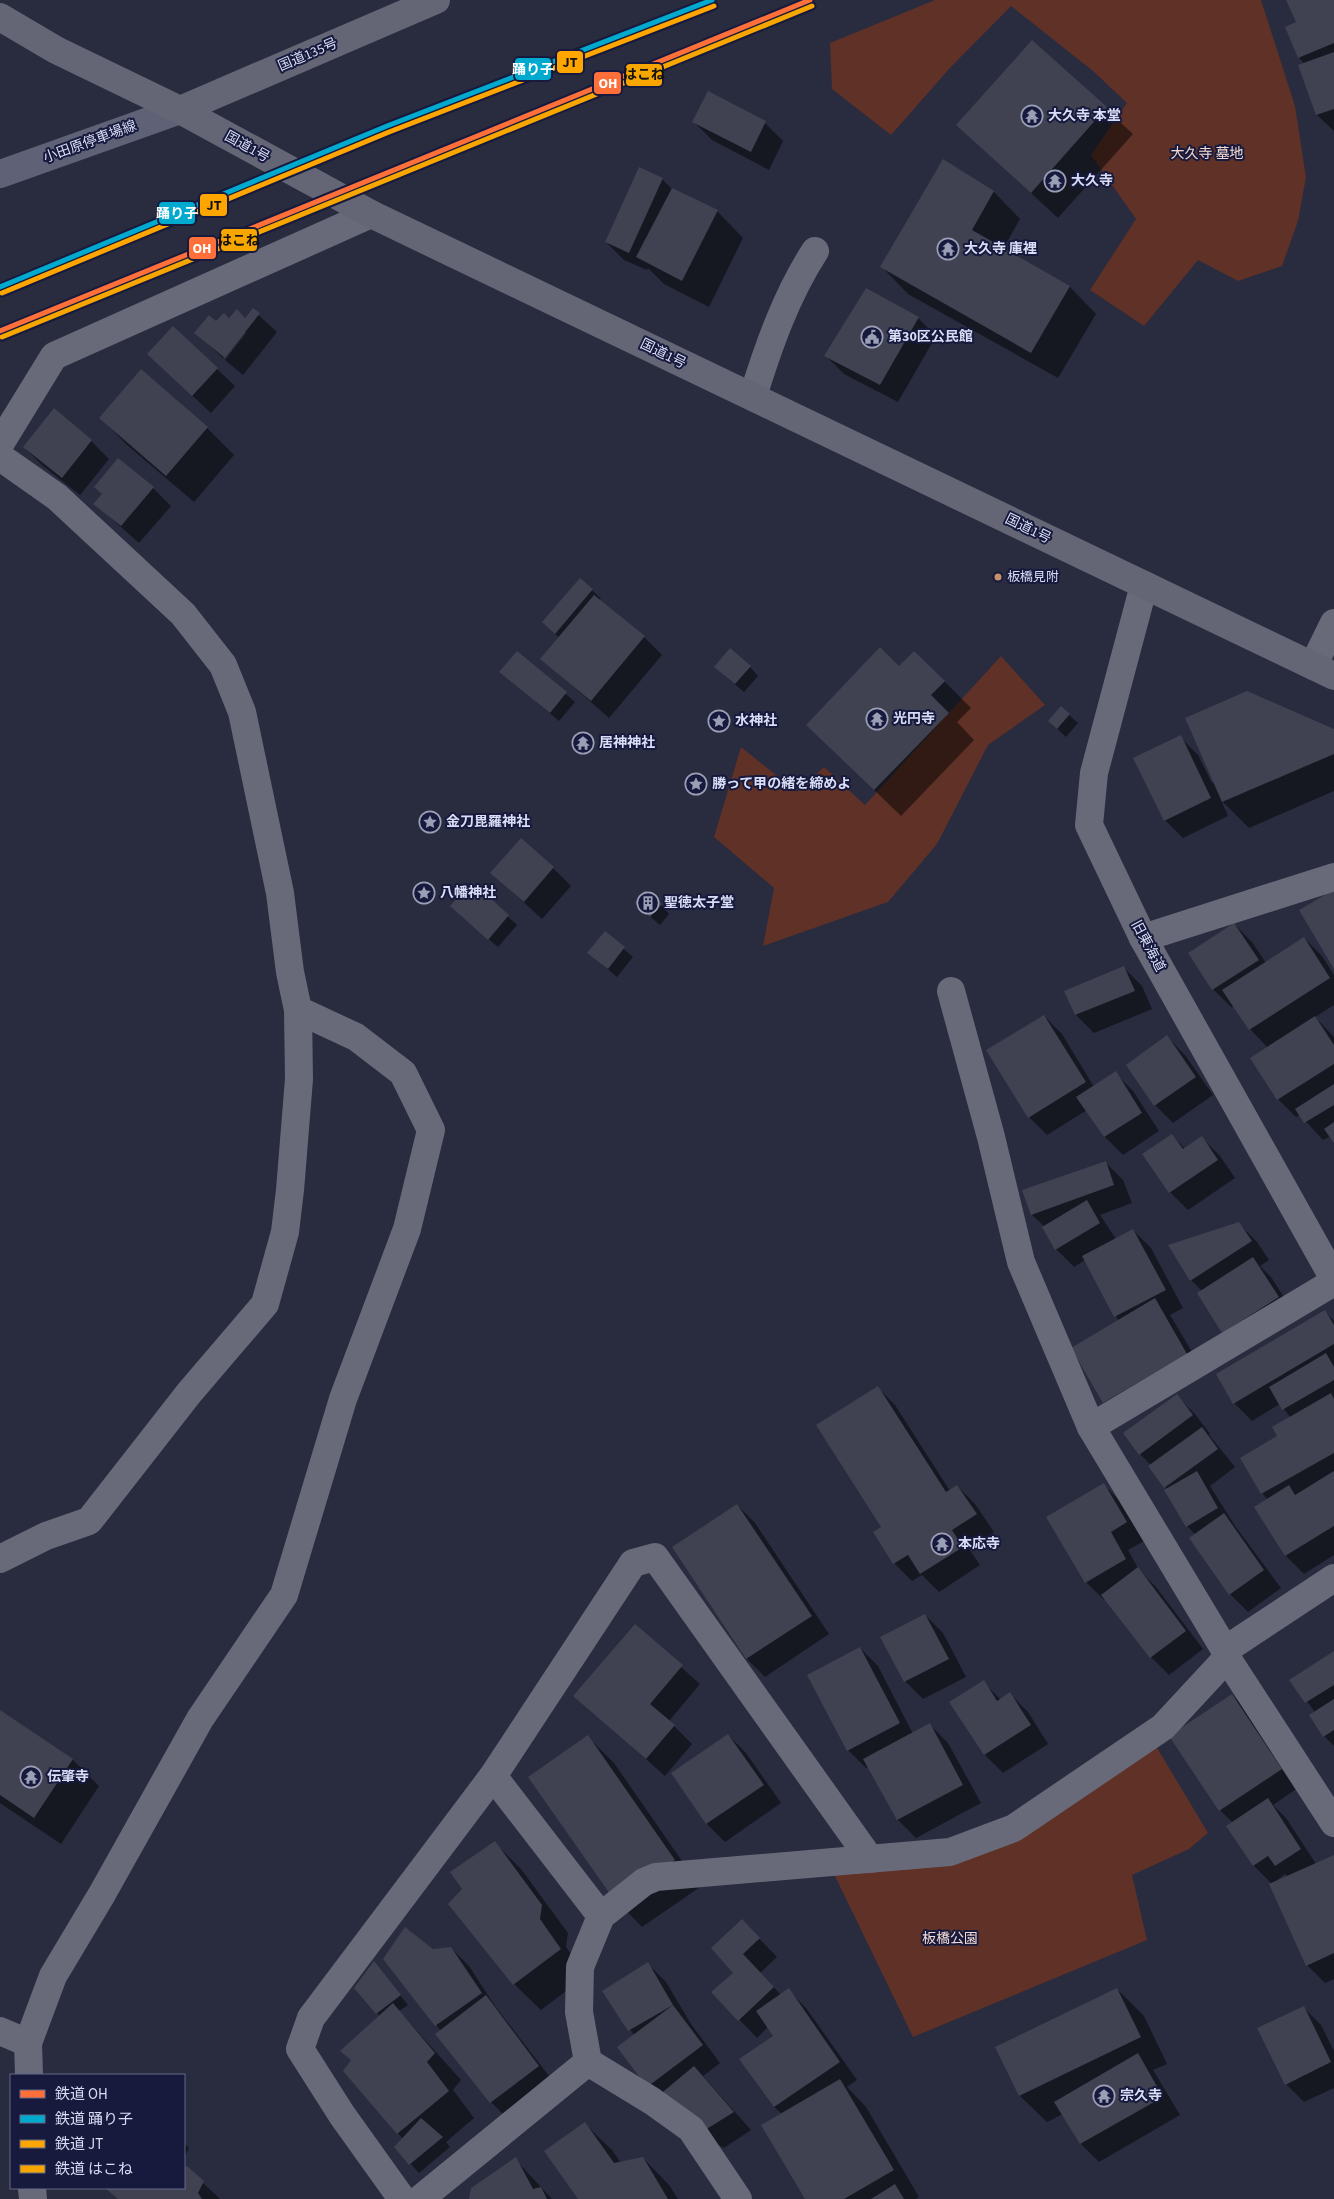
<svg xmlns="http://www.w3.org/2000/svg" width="1334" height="2199" font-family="'Source Sans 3','Noto Sans JP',sans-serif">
  <rect width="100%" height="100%" fill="#292b3f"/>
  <g fill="#5f3127">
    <polygon points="935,0 1261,0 1295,106 1306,177 1298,221 1282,266 1238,281 1198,260 1144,326 1090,290 1136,219 1091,155 1127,103 1093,71 1011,6 949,69 891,135 832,89 830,43"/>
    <polygon points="1001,656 1045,705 988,745 937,844 888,902 763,946 774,888 714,837 741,747 797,792 824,767 865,805"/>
    <polygon points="1156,1746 1208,1833 1189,1849 1132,1875 1147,1940 913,2037 834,1874 954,1862"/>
  </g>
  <g fill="#0007" fill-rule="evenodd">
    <polygon points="1288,0 1334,0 1334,131 1317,115 1299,66 1305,64 1299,58 1297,23"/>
    <polygon points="1032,42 1133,134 1058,218 957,125"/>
    <polygon points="708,93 765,123 783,141 769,170 712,140 694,122"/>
    <polygon points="944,160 994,192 1020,219 1003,249 1070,287 1096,314 1058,378 908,294 882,267"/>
    <polygon points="662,179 672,189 717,211 743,238 709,307 664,284 648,268 647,270 624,260 606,242"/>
    <polygon points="253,310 277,332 243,375 225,360 246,333 244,331 223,358 196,333 216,323 246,320"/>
    <polygon points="918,318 936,336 898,402 844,374 826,356"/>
    <polygon points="217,369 235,386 211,413 167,372"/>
    <polygon points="141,371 207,428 234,455 194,502 127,445 101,418"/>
    <polygon points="91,441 109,459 80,495 42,465 24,447"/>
    <polygon points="153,488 171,506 139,543 95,504"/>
    <polygon points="592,590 601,599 599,600 644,637 662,655 609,718 542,659 560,638 552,631"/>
    <polygon points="517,652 575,702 559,721 501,672"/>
    <polygon points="750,667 758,676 744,692 725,676"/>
    <polygon points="899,667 944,681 971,708 957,722 974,740 901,816 834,751"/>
    <polygon points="1069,715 1078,723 1066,737 1049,721"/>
    <polygon points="1334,731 1334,791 1249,828 1221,800 1228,816 1183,838 1165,820 1180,737 1198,755 1212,783"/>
    <polygon points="553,868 571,886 542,919 492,873"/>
    <polygon points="472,884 517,925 498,947 460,915"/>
    <polygon points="661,905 669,914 660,925 645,912"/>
    <polygon points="1234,924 1252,942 1266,963 1304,938 1322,956 1334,975 1334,1005 1315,1017 1334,1037 1334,1140 1331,1136 1323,1140 1300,1115 1296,1117 1278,1099 1268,1048 1250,1029 1234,1006 1231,1007 1213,989 1189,953"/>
    <polygon points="605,933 633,957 617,977 589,953"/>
    <polygon points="1124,968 1142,986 1152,1009 1094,1033 1076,1015 1066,992"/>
    <polygon points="1044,1016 1062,1034 1094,1087 1115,1073 1133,1091 1159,1131 1123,1155 1105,1137 1087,1110 1047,1135 1029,1117"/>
    <polygon points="1167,1037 1185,1055 1213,1095 1173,1123 1155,1105"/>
    <polygon points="1172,1135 1185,1149 1202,1138 1220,1156 1235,1178 1188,1210 1170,1192"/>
    <polygon points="1105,1162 1123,1180 1132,1203 1100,1215 1116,1239 1133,1230 1151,1248 1183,1308 1170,1315 1204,1372 1122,1420 1104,1402 1119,1321 1085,1260 1074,1267 1056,1249 1045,1227 1032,1215"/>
    <polygon points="1239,1224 1257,1242 1269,1260 1260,1266 1271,1277 1296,1316 1241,1350 1199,1293 1202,1291 1191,1280 1170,1246"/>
    <polygon points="1324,1311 1334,1321 1334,1555 1304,1574 1286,1556 1256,1508 1268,1500 1262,1493 1279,1437 1291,1418 1280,1404 1252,1421 1234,1403"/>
    <polygon points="877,1387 895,1405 950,1491 957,1486 975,1504 994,1532 969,1549 980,1565 939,1592 922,1575 912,1581 894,1563 883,1528"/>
    <polygon points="1177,1396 1195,1414 1210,1434 1209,1435 1235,1467 1210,1486 1235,1526 1281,1588 1248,1612 1230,1594 1196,1535 1187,1526 1167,1489 1151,1465 1140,1454"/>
    <polygon points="1104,1485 1122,1503 1144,1541 1128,1550 1139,1570 1156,1587 1203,1649 1169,1675 1151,1657 1106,1599 1104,1600 1086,1582"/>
    <polygon points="737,1505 755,1523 829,1634 765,1677 747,1659 673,1547"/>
    <polygon points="925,1615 943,1633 966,1677 923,1699 905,1681 882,1637"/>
    <polygon points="635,1626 700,1684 669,1721 692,1744 665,1776 575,1696"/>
    <polygon points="860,1648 878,1666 913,1734 930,1725 948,1743 981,1803 916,1838 898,1820 869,1767 866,1768 848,1750 808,1676"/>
    <polygon points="1334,1652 1334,1746 1324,1736 1315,1712 1291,1680"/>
    <polygon points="983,1682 1001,1700 1010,1694 1028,1712 1048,1744 1003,1773 985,1755 951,1702"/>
    <path d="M1232 1695 1250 1713 1299 1787 1273 1805 1286 1818 1316 1864 1334 1856V1979L1325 1983 1307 1965 1272 1884 1254 1866 1228 1826 1233 1823 1220 1810ZM1285 1874 1288 1877 1277 1881V1880Z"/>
    <polygon points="0,1712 73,1760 99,1786 61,1844 0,1803"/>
    <polygon points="728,1735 746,1753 781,1803 725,1842 707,1824 672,1773"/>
    <polygon points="588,1737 614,1763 700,1887 642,1927 616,1900"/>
    <polygon points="495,1843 521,1869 568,1933 566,1947 586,1976 541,2010 514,1984 463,1889"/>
    <polygon points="742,1921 777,1957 760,1973 781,1995 788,1990 806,2008 857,2080 847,2087 866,2107 919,2197 916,2199 806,2199 782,2114 774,2107 774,2036 768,2027 757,2038 713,1992 735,1973"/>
    <polygon points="451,1948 469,1966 495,2006 556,2085 509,2120 491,2102 441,2031 384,1959"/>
    <polygon points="648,1964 666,1982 691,2024 720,2063 703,2076 751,2130 724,2148 672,2119 648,2086 634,2035 604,1991"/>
    <polygon points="382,1972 408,2005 399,2011 461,2080 453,2090 474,2118 446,2142 450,2147 419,2173 396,2147 403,2139 344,2071 380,2016 377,2013"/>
    <polygon points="1117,1989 1144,2016 1167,2064 1153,2070 1180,2115 1099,2162 1081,2144 1063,2114 1047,2122 1020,2096 997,2047"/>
    <polygon points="1303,2007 1321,2025 1334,2051 1334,2088 1304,2102 1286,2084 1259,2029"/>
    <polygon points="585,2124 612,2150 621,2163 643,2158 669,2185 678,2199 579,2199"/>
    <polygon points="184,2143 189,2148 184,2158"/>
    <polygon points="515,2159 552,2199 471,2199"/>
    <polygon points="187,2168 220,2199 118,2199 107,2188 184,2188 184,2169"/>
  </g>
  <g fill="#404252">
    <polygon points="1286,0 1334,0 1334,43 1298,58 1285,27 1296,22"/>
    <polygon points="1032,40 1107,107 1031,193 956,125"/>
    <polygon points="1334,52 1334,109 1316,115 1298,65"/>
    <polygon points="708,91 766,121 751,152 692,122"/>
    <polygon points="943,159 994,191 972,230 1070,286 1031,353 880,267"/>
    <polygon points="639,167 663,178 629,253 605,242"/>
    <polygon points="672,188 718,210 682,281 636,257"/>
    <polygon points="866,288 919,317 880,385 824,356"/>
    <polygon points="253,308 260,313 225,358 194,333 209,315 216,321 224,313 229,318 237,309 245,318"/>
    <polygon points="173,326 218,368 192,396 147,354"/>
    <polygon points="141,369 208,427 166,476 99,418"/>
    <polygon points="54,408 92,440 62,478 23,447"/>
    <polygon points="118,458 154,487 121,526 93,504 102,494 94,487"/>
    <polygon points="580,578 593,589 555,634 542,622"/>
    <polygon points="594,595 645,636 591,701 540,659"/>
    <polygon points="880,647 899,666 914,651 945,681 931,695 949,713 874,790 806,725"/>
    <polygon points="730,648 751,666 735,684 714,667"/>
    <polygon points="517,651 567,692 550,713 499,672"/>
    <polygon points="1247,691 1334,729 1334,754 1222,802 1185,718"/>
    <polygon points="1061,706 1070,714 1057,729 1048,721"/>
    <polygon points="1181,735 1211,798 1164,821 1133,758"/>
    <polygon points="521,838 554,867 524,902 490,873"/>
    <polygon points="472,882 509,915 488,940 450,906"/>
    <polygon points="645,890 662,904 650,917 635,903"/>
    <polygon points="1333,890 1334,892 1334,969 1299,910"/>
    <polygon points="1234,923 1259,960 1212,990 1188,953"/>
    <polygon points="605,931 625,947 608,969 587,953"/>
    <polygon points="1304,937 1330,978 1249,1030 1222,990"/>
    <polygon points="1124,966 1135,991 1075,1015 1064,991"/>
    <polygon points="1044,1015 1086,1082 1028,1118 986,1050"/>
    <polygon points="1315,1016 1334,1045 1334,1064 1277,1100 1250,1058"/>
    <polygon points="1167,1035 1196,1077 1154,1106 1126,1065"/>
    <polygon points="1116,1071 1142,1113 1104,1137 1076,1097"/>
    <polygon points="1334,1084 1334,1105 1304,1123 1295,1109"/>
    <polygon points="1334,1122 1334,1143 1324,1129"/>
    <polygon points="1172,1134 1183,1149 1202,1136 1218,1160 1169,1193 1142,1154"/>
    <polygon points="1106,1161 1114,1185 1031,1215 1022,1190"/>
    <polygon points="1087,1200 1100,1223 1055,1250 1042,1227"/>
    <polygon points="1239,1222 1252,1241 1190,1281 1168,1245"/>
    <polygon points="1133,1229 1166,1290 1114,1317 1082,1256"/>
    <polygon points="1253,1257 1279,1297 1222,1333 1197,1293"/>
    <polygon points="1155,1298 1187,1354 1103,1403 1071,1348"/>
    <polygon points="1325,1310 1334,1325 1334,1344 1233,1404 1216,1374"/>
    <polygon points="1326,1353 1334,1367 1334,1380 1282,1410 1269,1387"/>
    <polygon points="878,1386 946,1492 957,1485 977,1514 952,1530 963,1547 920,1574 908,1555 893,1564 873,1532 881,1527 816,1425"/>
    <polygon points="1331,1393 1334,1399 1334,1453 1261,1494 1240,1458 1277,1436 1272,1427"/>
    <polygon points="1177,1394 1193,1415 1139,1455 1123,1433"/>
    <polygon points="1202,1427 1218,1449 1164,1488 1148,1466"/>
    <polygon points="1197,1471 1218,1508 1186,1527 1164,1490"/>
    <polygon points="1334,1471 1334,1526 1285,1556 1254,1507 1289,1485 1295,1495"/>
    <polygon points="1104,1483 1127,1522 1111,1532 1126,1559 1085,1583 1046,1517"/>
    <polygon points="737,1504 812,1616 746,1659 672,1547"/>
    <polygon points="1224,1513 1264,1570 1229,1595 1189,1538"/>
    <polygon points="1138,1567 1186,1631 1150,1658 1101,1595"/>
    <polygon points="925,1614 949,1659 904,1682 880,1637"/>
    <polygon points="635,1624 683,1665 650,1704 675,1725 646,1759 573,1696"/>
    <polygon points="860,1647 900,1723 847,1751 807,1675"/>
    <polygon points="1334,1651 1334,1685 1305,1703 1289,1680"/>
    <polygon points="984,1680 997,1701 1010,1692 1031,1725 984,1755 949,1702"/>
    <polygon points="1232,1694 1282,1769 1219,1811 1169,1736"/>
    <polygon points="1334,1699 1334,1730 1323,1737 1309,1715"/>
    <polygon points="0,1710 73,1759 34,1818 0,1795"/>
    <polygon points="930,1723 963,1785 897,1820 863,1759"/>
    <polygon points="728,1734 764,1785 706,1824 671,1773"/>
    <polygon points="588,1735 675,1860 615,1901 528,1777"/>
    <polygon points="1268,1798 1301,1849 1275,1866 1268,1856 1253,1866 1226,1826"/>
    <polygon points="495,1841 542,1905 540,1919 561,1949 513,1985 448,1904 462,1889 450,1872"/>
    <polygon points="1334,1855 1334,1953 1306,1966 1269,1884"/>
    <polygon points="742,1919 760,1938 743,1954 774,1987 738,2021 711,1992 733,1973 711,1948"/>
    <polygon points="405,1927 433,1949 451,1947 482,1993 435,2026 383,1959"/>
    <polygon points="374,1961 401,1995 376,2014 354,1988"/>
    <polygon points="648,1962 673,2005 628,2031 602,1991"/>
    <polygon points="789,1988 840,2062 774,2107 739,2059 773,2036 756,2011"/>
    <polygon points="1117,1988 1141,2037 1019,2096 995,2047"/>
    <polygon points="486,1995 539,2066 490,2103 435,2034"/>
    <polygon points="393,2003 435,2053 427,2062 449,2091 397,2134 343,2071 351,2060 340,2051"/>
    <polygon points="673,2005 703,2045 647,2087 617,2047"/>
    <polygon points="1304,2006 1331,2062 1285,2085 1257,2028"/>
    <polygon points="1138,2053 1163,2097 1080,2144 1054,2102"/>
    <polygon points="694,2066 734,2112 705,2130 652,2101"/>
    <polygon points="840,2079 894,2170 844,2199 805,2199 761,2125"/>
    <polygon points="421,2118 443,2137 409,2165 394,2147"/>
    <polygon points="585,2122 614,2163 643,2157 668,2199 578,2199 544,2151"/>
    <polygon points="516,2157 533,2189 541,2187 547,2199 469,2199 471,2188"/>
    <polygon points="187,2166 204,2181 198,2193 202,2199 118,2199 105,2188 184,2188 184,2168"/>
    <polygon points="895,2184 904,2199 871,2199"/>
  </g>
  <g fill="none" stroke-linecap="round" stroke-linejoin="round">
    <g stroke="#686a79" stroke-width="28">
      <path d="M753 396C769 345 786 296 815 251"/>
      <polyline points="0,444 54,356 371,214"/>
      <polyline points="0,457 57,497 183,614 223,665 242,712 280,893 290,972 298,1010 356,1037 403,1073 431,1130 407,1229 343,1399 284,1595 200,1719 102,1894 53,1976 28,2043 29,2075"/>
      <polyline points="1144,585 1094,773 1089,825 1143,938 1334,1279"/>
      <polyline points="1313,666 1334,623"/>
      <polyline points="1143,938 1334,877"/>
      <polyline points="951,991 991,1137 1021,1262 1091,1427 1225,1650"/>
      <polyline points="1091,1427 1334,1282"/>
      <polyline points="0,1559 46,1536 89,1521 189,1393 265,1304 285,1232 290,1190 299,1079 298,1010"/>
      <polyline points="1334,1578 1225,1650 1227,1658 1334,1823"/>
      <polyline points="493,1776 601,1916"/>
      <polyline points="0,2031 28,2043"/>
      <polyline points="32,2188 33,2199"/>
      <polyline points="402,2199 342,2115 300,2049 311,2018 493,1776 633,1563 655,1557 870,1859"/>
      <polyline points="420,2199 588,2062"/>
      <polyline points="738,2199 691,2129 652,2101 588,2062 579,2012 580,1967 601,1916 644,1882 656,1877 950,1852 1014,1828 1163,1727 1227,1658"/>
    </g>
    <polyline stroke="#5f6276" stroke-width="28" points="0,174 180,110"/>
    <g stroke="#646676" stroke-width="28">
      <polyline points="0,17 56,50 180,110 371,214 1334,676"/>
      <polyline points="180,110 436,0"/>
    </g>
    <g stroke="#171a3d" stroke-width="9">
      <polyline id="rail-1" points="0,331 810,0"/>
    </g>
    <g stroke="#171a3d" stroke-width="9">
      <polyline id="rail-2" points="0,287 387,126 712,0"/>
    </g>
    <g stroke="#171a3d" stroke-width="9">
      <polyline id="rail-3" points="2,293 389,132 714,6"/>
    </g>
    <g stroke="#171a3d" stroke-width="9">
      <polyline id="rail-4" points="2,337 812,6"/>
    </g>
    <use href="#rail-1" stroke="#ff6f3a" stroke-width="5"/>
    <use href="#rail-2" stroke="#00a9ce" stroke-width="5"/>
    <use href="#rail-3" stroke="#ffa500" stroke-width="5"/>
    <use href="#rail-4" stroke="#f7a600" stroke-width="5"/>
  </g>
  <defs>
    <g id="temple-ring" transform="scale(1.125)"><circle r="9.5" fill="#171a3d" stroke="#9b9fb6" stroke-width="1.5"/><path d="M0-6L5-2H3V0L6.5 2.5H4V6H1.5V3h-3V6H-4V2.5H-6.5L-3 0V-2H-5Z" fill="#9b9fb6"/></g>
    <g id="civic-ring" transform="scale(1.125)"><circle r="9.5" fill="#171a3d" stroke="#9b9fb6" stroke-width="1.5"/><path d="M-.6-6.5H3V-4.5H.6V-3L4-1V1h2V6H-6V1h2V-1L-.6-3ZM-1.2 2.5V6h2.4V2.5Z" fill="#9b9fb6"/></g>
    <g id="sight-ring" transform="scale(1.125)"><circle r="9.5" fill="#171a3d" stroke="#9b9fb6" stroke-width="1.5"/><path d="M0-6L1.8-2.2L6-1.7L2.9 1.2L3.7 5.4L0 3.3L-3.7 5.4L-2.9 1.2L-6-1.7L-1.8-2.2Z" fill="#9b9fb6"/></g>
    <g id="building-ring" transform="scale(1.125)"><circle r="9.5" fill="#171a3d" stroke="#9b9fb6" stroke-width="1.5"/><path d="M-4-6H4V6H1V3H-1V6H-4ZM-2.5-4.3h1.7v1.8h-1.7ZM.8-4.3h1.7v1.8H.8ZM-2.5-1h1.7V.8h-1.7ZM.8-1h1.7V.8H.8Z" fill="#9b9fb6"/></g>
  </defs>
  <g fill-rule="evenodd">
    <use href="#temple-ring" x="1032" y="116"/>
    <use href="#temple-ring" x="1055" y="181"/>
    <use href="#temple-ring" x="948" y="249"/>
    <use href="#civic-ring" x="872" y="337"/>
    <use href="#temple-ring" x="877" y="719"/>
    <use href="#sight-ring" x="719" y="721"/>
    <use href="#temple-ring" x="583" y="743"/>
    <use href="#sight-ring" x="696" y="784"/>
    <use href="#sight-ring" x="430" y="822"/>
    <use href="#sight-ring" x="424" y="893"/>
    <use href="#building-ring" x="648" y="903"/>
    <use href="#temple-ring" x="942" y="1544"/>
    <use href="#temple-ring" x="31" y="1777"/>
    <use href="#temple-ring" x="1104" y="2096"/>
  </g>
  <circle fill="#c7916a" stroke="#171a3d" stroke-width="2" cx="998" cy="577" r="4.5"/>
  <g text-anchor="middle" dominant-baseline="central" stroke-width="4" stroke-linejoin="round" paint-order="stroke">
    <g font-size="13" fill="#d9def6" stroke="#171a3d" text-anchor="start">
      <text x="1007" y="577">板橋見附</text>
    </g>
    <g font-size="14" fill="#d9def6" stroke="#171a3d">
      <text transform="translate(308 55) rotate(-23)">国道135号</text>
      <text transform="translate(90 142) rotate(-20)">小田原停車場線</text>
      <text transform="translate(247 147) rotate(29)">国道1号</text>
      <text transform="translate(663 354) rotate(26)">国道1号</text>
      <text transform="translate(1028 529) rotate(26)">国道1号</text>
      <text transform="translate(1148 946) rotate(62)">旧東海道</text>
    </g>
    <g font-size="14" font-weight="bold" fill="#d9def6" stroke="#171a3d" text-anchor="start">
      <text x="1048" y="116">大久寺 本堂</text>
      <text x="1071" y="181">大久寺</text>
      <text x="964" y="249">大久寺 庫裡</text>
      <text x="888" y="337">第30区公民館</text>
      <text x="893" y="719">光円寺</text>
      <text x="735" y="721">水神社</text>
      <text x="599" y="743">居神神社</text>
      <text x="712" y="784">勝って甲の緒を締めよ</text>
      <text x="446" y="822">金刀毘羅神社</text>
      <text x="440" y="893">八幡神社</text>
      <text x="664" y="903">聖徳太子堂</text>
      <text x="958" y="1544">本応寺</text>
      <text x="47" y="1777">伝肇寺</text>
      <text x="1120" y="2096">宗久寺</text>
    </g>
    <g font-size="14" fill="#f6dbd3" stroke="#171a3d">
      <text x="1207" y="154">大久寺 墓地</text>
      <text x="950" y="1939">板橋公園</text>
    </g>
  </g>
  <g stroke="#171a3d" stroke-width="2">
    <rect x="556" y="50" width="28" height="24" rx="5" fill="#ffa500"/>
    <rect x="514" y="57" width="38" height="24" rx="5" fill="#00a9ce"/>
    <rect x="625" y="63" width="38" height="24" rx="5" fill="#f7a600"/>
    <rect x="593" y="71" width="29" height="24" rx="5" fill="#ff6f3a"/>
    <rect x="199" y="193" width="29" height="24" rx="5" fill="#ffa500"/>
    <rect x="158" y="201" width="38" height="24" rx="5" fill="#00a9ce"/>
    <rect x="220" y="228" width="38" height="24" rx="5" fill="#f7a600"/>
    <rect x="188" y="236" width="29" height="24" rx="5" fill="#ff6f3a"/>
  </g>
  <g font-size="14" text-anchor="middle" font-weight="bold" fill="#fff">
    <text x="533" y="74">踊り子</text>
    <text x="608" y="88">OH</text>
    <text x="177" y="218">踊り子</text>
    <text x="202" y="253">OH</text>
  </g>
  <g font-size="14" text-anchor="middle" font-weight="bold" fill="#111">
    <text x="570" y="67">JT</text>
    <text x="644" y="79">はこね</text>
    <text x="214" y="210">JT</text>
    <text x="239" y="245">はこね</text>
  </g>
  <rect x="10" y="2074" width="175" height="115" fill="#171a3d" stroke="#656887"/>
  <rect x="20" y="2090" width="25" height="8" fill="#ff6f3a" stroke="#656887"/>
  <text x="55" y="2099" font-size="15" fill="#d9def6">鉄道 OH</text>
  <rect x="20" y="2115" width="25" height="8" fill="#00a9ce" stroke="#656887"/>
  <text x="55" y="2124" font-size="15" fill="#d9def6">鉄道 踊り子</text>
  <rect x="20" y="2140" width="25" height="8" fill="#ffa500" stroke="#656887"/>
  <text x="55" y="2149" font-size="15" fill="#d9def6">鉄道 JT</text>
  <rect x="20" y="2165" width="25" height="8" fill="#f7a600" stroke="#656887"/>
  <text x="55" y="2174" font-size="15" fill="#d9def6">鉄道 はこね</text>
</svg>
